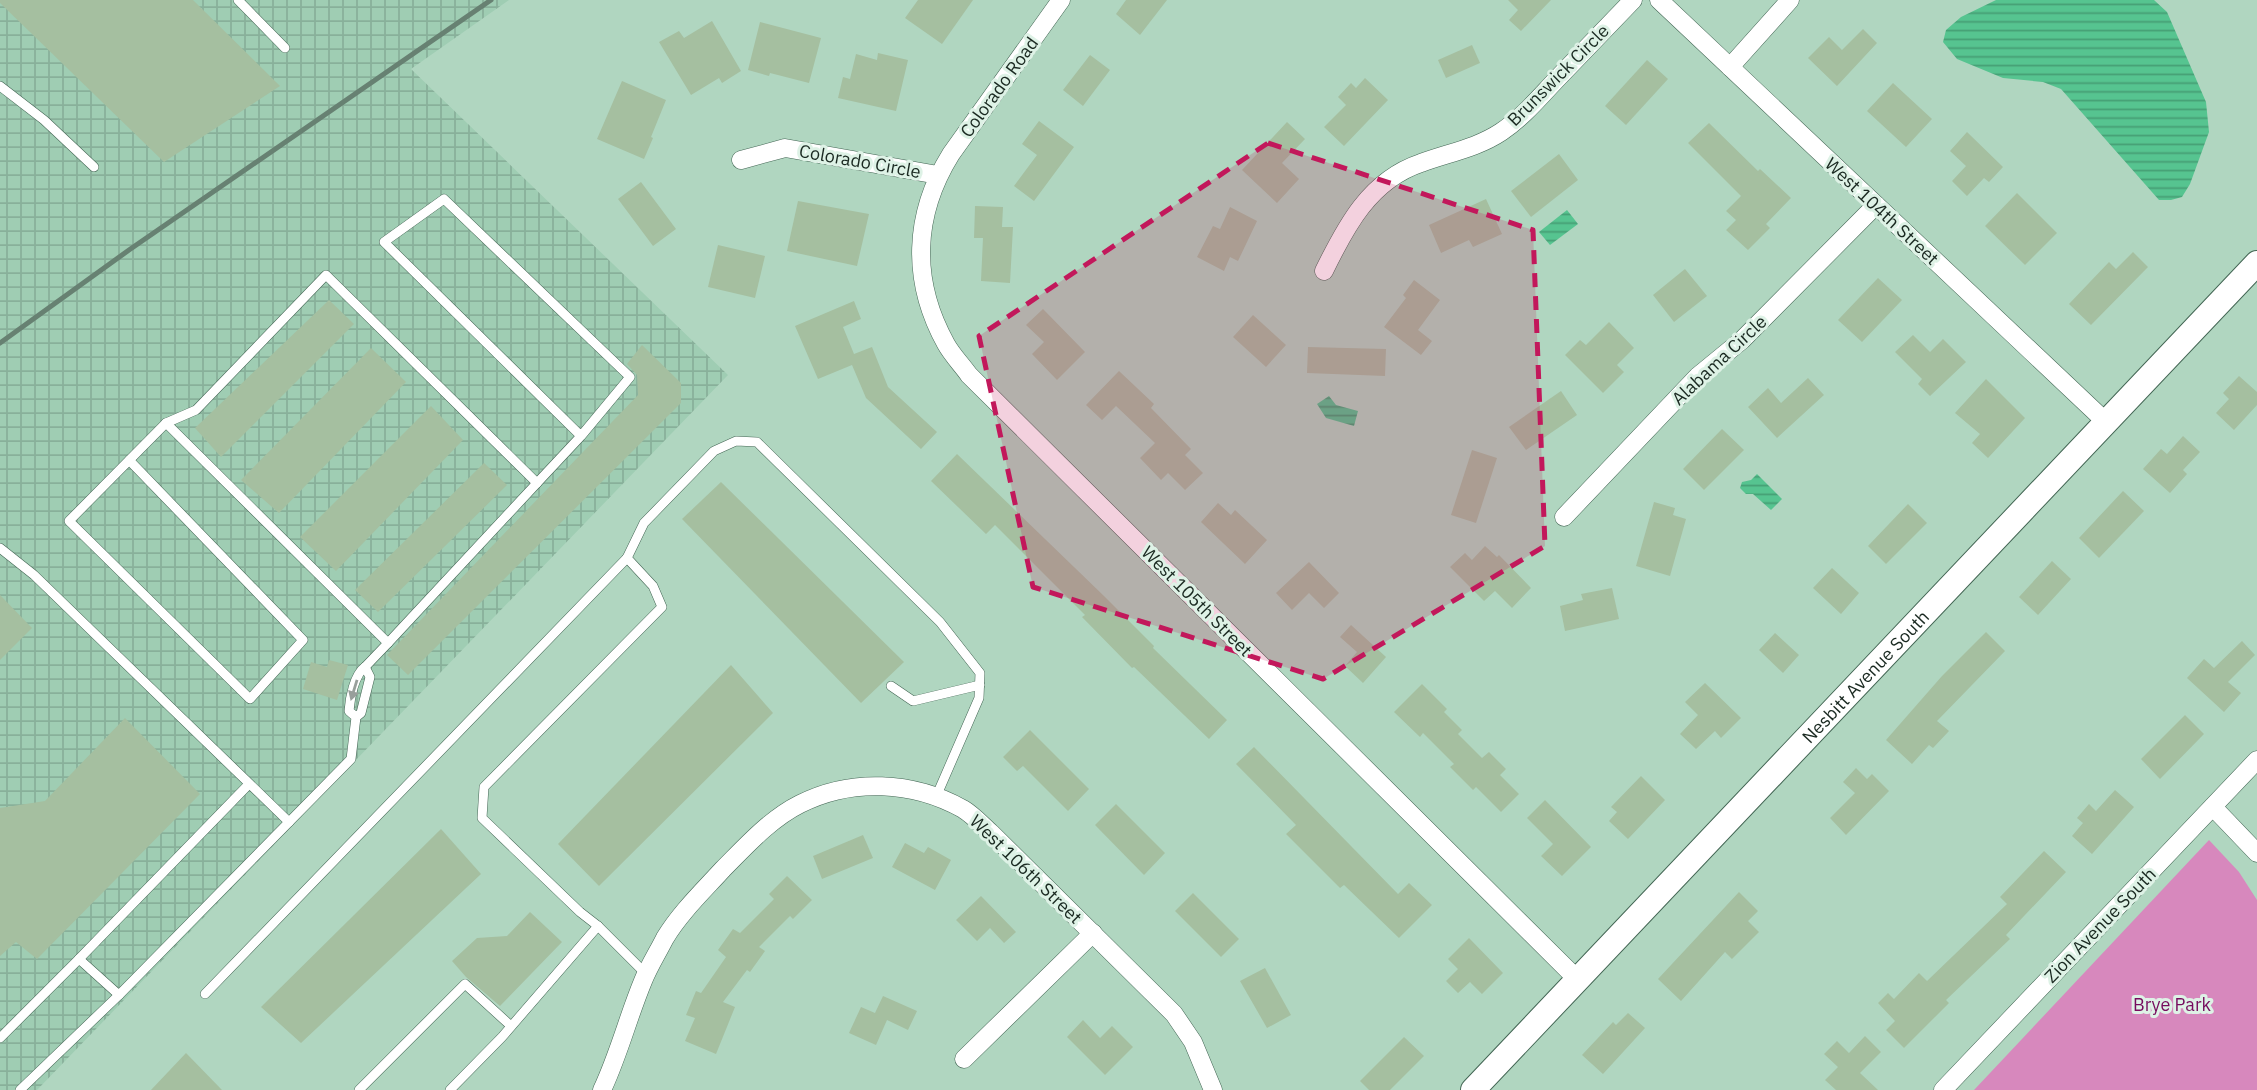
<svg xmlns="http://www.w3.org/2000/svg" width="2257" height="1090" font-family="'IBM Plex Sans',sans-serif">
  <defs>
    <pattern id="industrial-grid" width="8" height="8" patternUnits="userSpaceOnUse" patternTransform="scale(1.75)"><rect width="8" height="8" fill="#9fcdb3"/><path d="M0 4h8M4 0v8" fill="none" stroke="#88b09a"/></pattern>
    <pattern id="water-rules" width="6" height="5" patternUnits="userSpaceOnUse" patternTransform="scale(1.75)"><rect width="6" height="5" fill="#56c490"/><path d="M0 2.5h6" fill="none" stroke="#469f75"/></pattern>
  </defs>
  <rect width="100%" height="100%" fill="#b0d6c0"/>
  <polygon fill="url(#industrial-grid)" points="0,0 509,0 411,69 728,375 37,1090 0,1090"/>
  <polygon fill="#d788bd" points="2209,840 2239,872 2257,900 2257,1090 1974,1090"/>
  <g fill="url(#water-rules)">
    <polygon points="1996,0 2154,0 2167,12 2206,102 2209,132 2190,184 2182,197 2171,200 2159,200 2061,89 2043,82 2003,78 1957,59 1943,42 1946,30 1961,17"/>
    <polygon points="1567,210 1578,224 1550,245 1539,232"/>
    <polygon points="1329,396 1336,405 1358,411 1354,426 1326,418 1317,404"/>
    <polygon points="1757,474 1782,499 1771,510 1753,494 1746,494 1740,488 1742,482 1751,480"/>
  </g>
  <g fill="#a5bfa0">
    <polygon points="0,0 193,0 280,86 164,162 0,3"/>
    <polygon points="918,0 973,0 942,44 905,18"/>
    <polygon points="1126,0 1167,0 1140,35 1116,14"/>
    <polygon points="1508,0 1551,0 1521,31 1509,20 1518,10"/>
    <polygon points="712,21 741,71 722,83 719,78 691,95 659,42 679,31 684,38"/>
    <polygon points="760,22 821,38 809,83 770,73 769,76 748,70"/>
    <polygon points="1863,29 1877,43 1837,86 1808,58 1829,37 1842,50"/>
    <polygon points="1472,45 1480,63 1446,78 1438,60"/>
    <polygon points="878,53 908,60 896,111 838,98 843,77 850,79 856,54 877,60"/>
    <polygon points="1090,55 1110,70 1083,106 1063,90"/>
    <polygon points="1647,60 1668,79 1626,125 1605,106"/>
    <polygon points="1365,78 1388,100 1344,146 1324,127 1346,105 1338,97 1351,83 1356,88"/>
    <polygon points="622,81 666,100 651,137 653,138 644,159 597,139"/>
    <polygon points="1893,83 1932,119 1906,147 1867,111"/>
    <polygon points="1039,121 1074,147 1034,201 1014,186 1037,155 1022,144"/>
    <polygon points="1287,122 1305,139 1282,163 1299,179 1277,203 1242,170"/>
    <polygon points="1709,123 1758,171 1760,169 1791,198 1766,224 1770,228 1748,250 1726,230 1736,220 1726,211 1741,196 1688,143"/>
    <polygon points="1967,132 2003,167 1989,182 1984,178 1967,196 1952,181 1966,166 1950,151"/>
    <polygon points="1559,154 1578,180 1531,217 1511,191"/>
    <polygon points="641,182 676,229 653,246 618,199"/>
    <polygon points="2017,193 2057,233 2025,265 1985,226"/>
    <polygon points="1486,199 1502,234 1473,247 1469,240 1441,253 1429,225"/>
    <polygon points="798,201 869,214 857,266 787,251"/>
    <polygon points="975,206 1003,207 1002,227 1013,227 1010,283 981,281 983,238 974,238"/>
    <polygon points="1230,207 1257,221 1238,261 1230,257 1224,271 1197,257 1213,226 1220,229"/>
    <polygon points="718,245 765,256 755,298 708,287"/>
    <polygon points="2133,252 2148,267 2091,325 2069,304 2109,262 2116,269"/>
    <polygon points="1685,269 1707,296 1674,322 1653,295"/>
    <polygon points="1878,278 1902,300 1862,342 1838,320"/>
    <polygon points="1414,280 1440,300 1418,330 1432,341 1421,355 1384,327 1406,298 1403,295"/>
    <polygon points="329,300 354,324 221,457 195,428"/>
    <polygon points="854,301 861,319 843,327 854,354 872,347 888,387 937,432 921,449 866,398 852,365 818,379 795,326"/>
    <polygon points="1043,309 1085,352 1057,380 1032,354 1044,342 1026,325"/>
    <polygon points="1253,315 1286,345 1266,367 1233,337"/>
    <polygon points="1609,322 1634,348 1617,365 1624,372 1603,393 1565,355 1580,340 1586,345"/>
    <polygon points="1913,335 1930,352 1943,339 1966,362 1930,396 1918,384 1922,379 1895,352"/>
    <polygon points="642,345 681,383 681,403 408,675 387,655 638,395 637,375 627,364"/>
    <polygon points="1308,347 1386,349 1385,376 1307,373"/>
    <polygon points="371,348 406,382 279,513 241,480"/>
    <polygon points="1119,371 1154,404 1151,408 1191,449 1185,455 1203,473 1185,490 1168,473 1161,480 1140,458 1155,443 1116,406 1102,420 1086,405"/>
    <polygon points="2239,376 2257,392 2257,405 2234,430 2216,413 2229,399 2223,393"/>
    <polygon points="1808,378 1824,395 1777,438 1748,407 1768,388 1781,403"/>
    <polygon points="1986,379 2025,418 1988,458 1972,443 1980,434 1955,413"/>
    <polygon points="1561,391 1577,415 1526,450 1509,427"/>
    <polygon points="431,406 463,440 336,571 300,537"/>
    <polygon points="1722,429 1744,450 1704,490 1683,469"/>
    <polygon points="2183,436 2200,452 2183,470 2187,474 2170,493 2143,469 2161,449 2167,454"/>
    <polygon points="1472,450 1497,458 1476,523 1451,515"/>
    <polygon points="957,454 1104,596 1154,646 1153,648 1227,720 1209,739 1134,667 1132,668 1082,617 1085,615 995,525 986,534 931,481"/>
    <polygon points="484,463 507,485 378,612 355,590"/>
    <polygon points="721,482 904,662 861,703 682,519"/>
    <polygon points="2123,491 2144,511 2099,558 2079,538"/>
    <polygon points="1654,502 1675,508 1673,515 1686,519 1670,576 1636,566"/>
    <polygon points="1218,503 1231,515 1235,510 1267,540 1245,564 1201,522"/>
    <polygon points="1908,504 1927,523 1886,564 1868,546"/>
    <polygon points="1485,546 1497,557 1499,555 1531,588 1512,608 1495,591 1484,601 1450,567 1465,553 1472,560"/>
    <polygon points="2052,561 2071,579 2038,615 2019,597"/>
    <polygon points="1309,562 1339,593 1324,608 1309,593 1292,610 1276,593"/>
    <polygon points="1832,568 1859,593 1841,614 1813,588"/>
    <polygon points="1612,588 1619,619 1565,631 1560,606 1583,600 1581,594"/>
    <polygon points="0,595 32,628 0,660"/>
    <polygon points="1351,625 1386,657 1363,683 1345,666 1357,652 1340,637"/>
    <polygon points="1986,632 2005,651 1937,721 1949,731 1933,748 1929,745 1912,764 1886,740 1942,676"/>
    <polygon points="1775,633 1799,655 1783,673 1759,650"/>
    <polygon points="2242,641 2255,655 2228,682 2241,693 2224,712 2187,678 2204,659 2214,668"/>
    <polygon points="329,660 348,665 337,700 303,689 311,662 327,667"/>
    <polygon points="731,665 773,713 599,886 558,844"/>
    <polygon points="1705,683 1741,718 1721,738 1715,731 1696,749 1680,734 1698,715 1685,702"/>
    <polygon points="1422,684 1447,709 1444,712 1462,730 1458,734 1482,758 1489,752 1506,769 1500,775 1519,794 1501,812 1476,787 1473,790 1450,767 1454,764 1423,733 1420,737 1394,712"/>
    <polygon points="2185,715 2204,734 2160,779 2141,759"/>
    <polygon points="125,718 200,794 37,959 16,942 0,956 0,808 45,801"/>
    <polygon points="1030,730 1089,789 1068,811 1023,766 1017,771 1003,757"/>
    <polygon points="1254,747 1398,894 1409,883 1432,905 1399,938 1344,885 1340,888 1286,834 1296,825 1236,764"/>
    <polygon points="1856,768 1867,779 1872,774 1889,791 1846,835 1830,818 1855,793 1843,782"/>
    <polygon points="1641,776 1665,800 1628,839 1609,821 1617,812 1611,807"/>
    <polygon points="2115,790 2134,807 2092,854 2072,836 2083,823 2077,818 2089,804 2096,811"/>
    <polygon points="1545,800 1591,847 1562,876 1541,856 1553,844 1527,818"/>
    <polygon points="1116,804 1165,853 1144,875 1095,825"/>
    <polygon points="441,829 481,874 301,1043 261,1007"/>
    <polygon points="863,835 873,858 822,879 813,856"/>
    <polygon points="905,843 924,853 928,847 951,860 935,890 892,867"/>
    <polygon points="2044,851 2066,872 2006,935 2010,939 1946,1000 1949,1003 1904,1048 1886,1030 1895,1021 1878,1003 1888,993 1894,999 1919,973 1927,981 2007,904 2000,897"/>
    <polygon points="787,876 812,900 793,919 790,916 759,947 765,951 750,972 747,970 723,1002 735,1007 716,1054 685,1041 695,1018 686,1015 696,991 701,993 726,957 718,950 733,929 740,933 774,899 769,894"/>
    <polygon points="1739,892 1758,911 1748,921 1759,932 1732,959 1725,952 1681,1001 1658,979"/>
    <polygon points="1193,893 1239,939 1221,957 1175,911"/>
    <polygon points="981,896 1016,932 1004,943 990,928 977,941 956,920"/>
    <polygon points="530,912 562,942 500,1006 466,977 452,961 477,938 507,936"/>
    <polygon points="1469,938 1503,973 1482,994 1470,982 1458,993 1446,981 1458,969 1448,959"/>
    <polygon points="1265,968 1291,1015 1267,1028 1240,981"/>
    <polygon points="883,996 917,1011 908,1030 887,1020 876,1045 849,1033 861,1007 875,1013"/>
    <polygon points="1628,1013 1645,1028 1603,1074 1582,1055 1613,1022 1616,1025"/>
    <polygon points="1083,1020 1100,1038 1112,1026 1133,1047 1105,1075 1067,1037"/>
    <polygon points="1865,1036 1881,1052 1860,1073 1878,1090 1836,1090 1825,1080 1838,1067 1824,1054 1837,1041 1849,1053"/>
    <polygon points="1404,1037 1424,1056 1390,1090 1369,1090 1360,1081"/>
    <polygon points="186,1053 222,1090 151,1090"/>
  </g>
  <g fill="none" stroke-linecap="round" stroke-linejoin="round">
    <g stroke="#436654" stroke-width="10">
      <g id="lane">
        <polyline points="238,0 285,48"/>
        <polyline points="0,86 44,120 94,167"/>
        <polyline points="166,423 196,410 326,275 537,483 581,436 384,242 444,199 630,377 581,436"/>
        <polyline points="129,460 303,640 250,699 69,521 166,423 388,643 365,667"/>
        <polyline points="0,548 34,575 289,822"/>
        <polyline points="388,643 537,483"/>
        <polyline points="891,686 913,701 980,685"/>
        <polyline points="598,926 580,912 482,818 484,787 662,607 653,586 627,558 644,523 714,451 736,441 757,442 940,622 980,673 979,698 936,797"/>
        <polyline points="79,959 249,784"/>
        <polyline points="205,994 627,558"/>
        <polyline points="0,1038 79,959 119,995"/>
        <path d="M20 1090 119 995 351 759 356 717 361 713 370 677 365 667C354 675 350 698 349 711L356 717"/>
        <polyline points="359,1090 465,984 511,1026"/>
        <polyline points="450,1090 502,1037 598,926 646,974"/>
      </g>
    </g>
    <g stroke="#436654" stroke-width="19">
      <g id="street">
        <path d="M1061 0 951 154C913 215 911 281 946 344 952 355 962 365 969 375L1577 979"/>
        <polyline points="1659,0 2106,422"/>
        <polyline points="1730,67 1790,0"/>
        <polyline points="741,160 785,148 938,175"/>
        <path d="M1324 271C1346 226 1370 180 1421 163 1448 153 1477 148 1501 132 1522 118 1538 99 1555 81 1581 54 1607 27 1633 0"/>
        <polyline points="1564,517 1698,376 1742,340 1876,205"/>
        <polyline points="2213,807 2257,853"/>
        <polyline points="964,1059 1093,933"/>
        <path d="M602 1090C619 1054 628 1017 643 981 649 966 658 952 665 938 680 913 703 891 723 869 746 846 770 819 800 804 851 778 913 781 963 809 973 815 982 825 991 833L1174 1014 1193 1042 1213 1090"/>
        <polyline points="1943,1090 2257,760"/>
      </g>
    </g>
    <g stroke="#436654" stroke-width="26">
      <g id="secondary">
        <path id="s1" d="M1473 1090 2257 263"/>
      </g>
    </g>
    <use href="#lane" stroke="#fff" stroke-width="9"/>
    <use href="#street" stroke="#fff" stroke-width="18"/>
    <use href="#secondary" stroke="#fff" stroke-width="24"/>
    <polyline stroke="#678172" stroke-width="5" points="0,343 129,250 491,0"/>
  </g>
  <defs><path id="oneway-solid" d="M-6-.8H1V-3.2L6.5 0L1 3.2V.8H-6Z" transform="scale(1.75)"/></defs>
  <use fill="#989f9b" href="#oneway-solid" transform="translate(354 690) rotate(107)"/>
  <path fill="#c2185b" fill-opacity="0.2" stroke="#c2185b" stroke-width="5" stroke-dasharray="14 9" stroke-linejoin="round" d="M1268 143 1533 230 1545 546 1323 679 1033 587 979 336Z"/>
  <g text-anchor="middle" dominant-baseline="central" stroke-width="6" stroke-linejoin="round" paint-order="stroke">
    <g font-size="18" fill="#1a2921" stroke="#def2e6">
      <text transform="translate(1558 75) rotate(-45)">Brunswick Circle</text>
      <text transform="translate(999 87) rotate(-54)">Colorado Road</text>
      <text transform="translate(860 161) rotate(10)">Colorado Circle</text>
      <text transform="translate(1882 211) rotate(43)">West 104th Street</text>
      <text transform="translate(1719 360) rotate(-43)">Alabama Circle</text>
      <text transform="translate(1197 601) rotate(45)">West 105th Street</text>
      <text stroke="none"><textPath href="#s1" startOffset="570">Nesbitt Avenue South</textPath></text>
      <text transform="translate(1026 869) rotate(44)">West 106th Street</text>
      <text transform="translate(2100 925) rotate(-46)">Zion Avenue South</text>
    </g>
    <g font-size="18" fill="#760c5e" stroke="#def2e6">
      <text x="2172" y="1004">Brye Park</text>
    </g>
  </g>
</svg>
